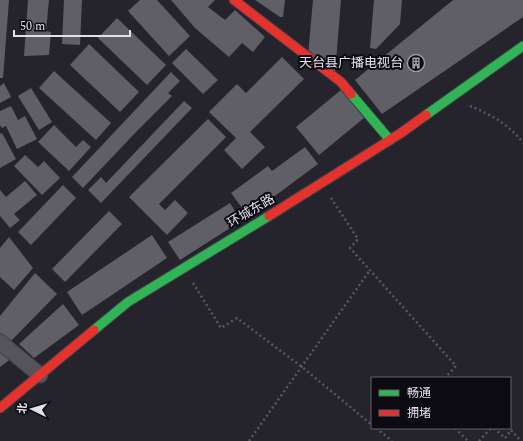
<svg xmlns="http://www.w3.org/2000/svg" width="523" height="441" font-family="Spectral,'Noto Sans SC',serif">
  <rect width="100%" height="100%" fill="#25242c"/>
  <g fill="#605f66">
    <polygon points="0,0 9,0 3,78 0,78"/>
    <polygon points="28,0 49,0 46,31 51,32 49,55 24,56"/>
    <polygon points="64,0 82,0 80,45 62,44"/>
    <polygon points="140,0 157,0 190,36 169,56 128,11"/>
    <polygon points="171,0 215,0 208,7 225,20 235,10 265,37 253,52 242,43 229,57 195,28"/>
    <polygon points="255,0 285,0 283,17 280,17"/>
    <polygon points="313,0 341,0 335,74 308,55"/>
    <polygon points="374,0 402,0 400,24 376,49 370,48"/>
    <polygon points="453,0 523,0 523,17 382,114 355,80"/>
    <polygon points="117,18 166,65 147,85 98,38"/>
    <polygon points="89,44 139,92 120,112 70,65"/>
    <polygon points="186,49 218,80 203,94 172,63"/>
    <polygon points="282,57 304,79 250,132 265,147 242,169 224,150 236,138 209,112 237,84 246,93"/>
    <polygon points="54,71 111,123 96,140 39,88"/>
    <polygon points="171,72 180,81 168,93 172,96 135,133 83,188 72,177"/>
    <polygon points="4,83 11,97 0,103 0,86"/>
    <polygon points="31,88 52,122 39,130 18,96"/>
    <polygon points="341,90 364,118 319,155 296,127"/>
    <polygon points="184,101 192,108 101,203 88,190 101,177 106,183"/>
    <polygon points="11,106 18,120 25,116 37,139 17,149 6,126 2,128 0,125 0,111"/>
    <polygon points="208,119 226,137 159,204 165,210 175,200 188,213 167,235 129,197"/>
    <polygon points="54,125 76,147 83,140 91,147 69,171 38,142"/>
    <polygon points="2,133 16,159 0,168 0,134"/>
    <polygon points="305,147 318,164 248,216 231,193 268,166 272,171"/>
    <polygon points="25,155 38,167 44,161 60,178 42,195 14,166"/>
    <polygon points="25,181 37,195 14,214 20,220 10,228 0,216 0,190 6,197"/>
    <polygon points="63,185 76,198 31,245 18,232"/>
    <polygon points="230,203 241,221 180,260 168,242"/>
    <polygon points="109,211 122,224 65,282 52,269"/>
    <polygon points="152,235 167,258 82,315 67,292"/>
    <polygon points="9,237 33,268 14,290 0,277 0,248"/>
    <polygon points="35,273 57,294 11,341 0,333 0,316"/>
    <polygon points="63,304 79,325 34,358 19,344"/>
    <polygon points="0,342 16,355 0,367"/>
  </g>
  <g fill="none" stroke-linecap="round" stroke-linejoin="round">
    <g stroke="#414047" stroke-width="17">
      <polyline id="street" points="0,342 40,375"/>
    </g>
    <g stroke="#414047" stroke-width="11">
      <g id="fast">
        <polyline points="351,94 390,140"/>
        <polyline points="426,115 523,46"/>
        <polyline points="94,330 128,302 269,216"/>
      </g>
    </g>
    <g stroke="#414047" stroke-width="11">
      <g id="jam">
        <polyline points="234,0 341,82 351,94"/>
        <polyline points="269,216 401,133 426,115"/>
        <polyline points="0,408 94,330"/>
      </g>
    </g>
    <g stroke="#59585d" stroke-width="2.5" stroke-dasharray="2 3" stroke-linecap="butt">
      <path d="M470 106C490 114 510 125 523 143"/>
      <polyline points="331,198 358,239 350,248 456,366 445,378"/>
      <polyline points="193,283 221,328 237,318 302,367 372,425"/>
      <polyline points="376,428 392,441"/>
      <polyline points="455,428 468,441"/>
      <polyline points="494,428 505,438 511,430 521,441"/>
      <polyline points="249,441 370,270"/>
      <polyline points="479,441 491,428"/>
    </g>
    <use href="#street" stroke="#54545a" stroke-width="15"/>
    <use href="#fast" stroke="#30b455" stroke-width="9"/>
    <use href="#jam" stroke="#e5322d" stroke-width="9"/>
  </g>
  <defs>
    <g id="building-ring" transform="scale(0.9)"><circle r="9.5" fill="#0c0b12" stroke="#a09fa8" stroke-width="1.5"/><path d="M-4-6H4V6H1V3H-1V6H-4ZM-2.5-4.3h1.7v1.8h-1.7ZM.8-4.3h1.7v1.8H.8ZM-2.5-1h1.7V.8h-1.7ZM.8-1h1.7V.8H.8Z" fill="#a09fa8"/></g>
  </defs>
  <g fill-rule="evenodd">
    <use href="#building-ring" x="416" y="63"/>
  </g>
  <g text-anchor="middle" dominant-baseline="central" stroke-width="4" stroke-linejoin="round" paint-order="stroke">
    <g font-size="13" fill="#e2e1eb" stroke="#0c0b12" text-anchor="end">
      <text x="403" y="63">天台县广播电视台</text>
    </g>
    <g font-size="13" fill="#e2e1eb" stroke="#0c0b12">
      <text transform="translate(251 211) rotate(-31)">环城东路</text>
    </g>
  </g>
  <rect x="371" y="377" width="140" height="52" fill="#0c0b12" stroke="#626169"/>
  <rect x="379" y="390" width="20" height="6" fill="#30b455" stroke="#626169"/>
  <text x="407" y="397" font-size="12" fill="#e2e1eb">畅通</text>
  <rect x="379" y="410" width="20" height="6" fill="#e5322d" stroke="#626169"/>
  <text x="407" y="417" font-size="12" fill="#e2e1eb">拥堵</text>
  <g transform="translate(32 409) rotate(275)" stroke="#0c0b12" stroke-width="3" paint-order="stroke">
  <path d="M0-3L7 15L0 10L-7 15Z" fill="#e2e1eb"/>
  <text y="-6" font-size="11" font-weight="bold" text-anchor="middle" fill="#e2e1eb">北</text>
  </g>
  <path d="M14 30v6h116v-6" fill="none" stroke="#e2e1eb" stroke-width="2"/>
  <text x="20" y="30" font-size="12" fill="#e2e1eb" stroke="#0c0b12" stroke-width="3" paint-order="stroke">50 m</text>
</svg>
